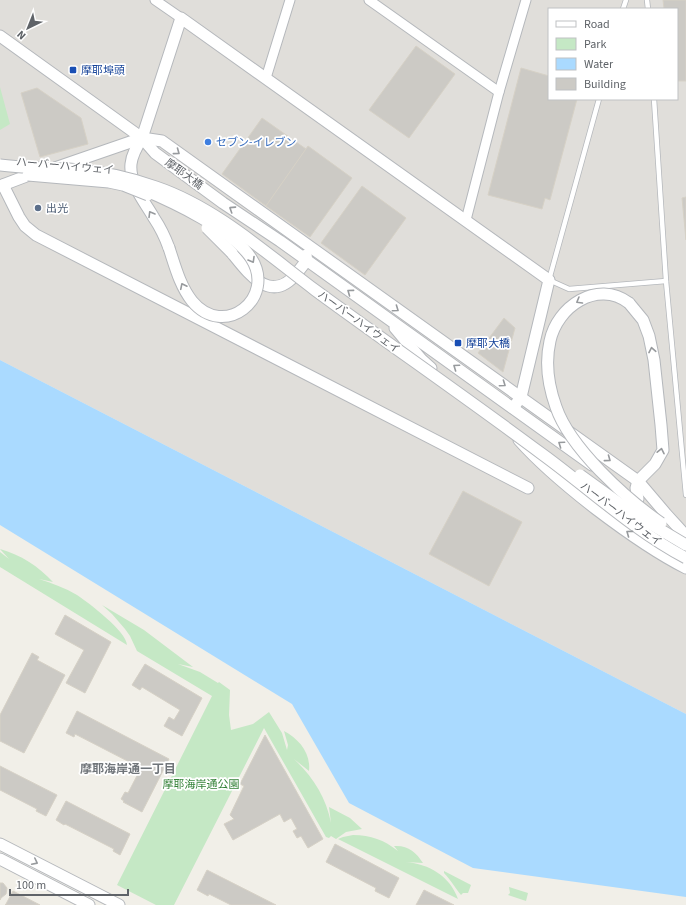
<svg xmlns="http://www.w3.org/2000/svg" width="686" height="905" font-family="'Source Sans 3','Noto Sans JP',sans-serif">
  <rect width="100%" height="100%" fill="#f1efe8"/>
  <path fill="#e0deda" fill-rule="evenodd" d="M0 0H686V714L0 360ZM549 9H677V99H549Z"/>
  <g fill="#c5e8c5">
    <polygon points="0,87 10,124 0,130"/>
    <path d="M0 549C21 555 38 566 53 582L39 579C52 583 65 588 77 595 89 603 127 632 127 645L0 567V552L9 559Z"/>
    <path d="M102 605 144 630 193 667 178 664 200 672 218 683 219 682 230 690 229 715 231 730 253 724 269 712 282 733 287 750 288 745 284 731C299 739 311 753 309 771L294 759C313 777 326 797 331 823L329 807 350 818 362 829 346 832 336 839 331 836 329 838 326 837 264 728 174 905H156L117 885 212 696 137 651 130 636 125 629 112 614Z"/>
    <path d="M353 835C371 835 384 840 398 851L394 846C408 845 416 852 423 863L406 862C429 864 450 876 458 899L338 839 343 837Z"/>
    <path d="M444 871 471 885 468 893H463L461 895C455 888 451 880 444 873Z"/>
    <polygon points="509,887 528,893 526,901 508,895 510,893"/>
  </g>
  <polygon fill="#aadaff" points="0,360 686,714 686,897 473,868 349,803 292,704 0,525"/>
  <g fill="#cccac5" stroke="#d6d1c6">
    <polygon points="663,0 686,0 686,81 677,81 677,9 664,9"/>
    <polygon points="416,46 455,74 409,138 369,110"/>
    <polygon points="521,68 549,76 549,99 577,99 550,200 545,198 542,209 488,195"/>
    <polygon points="37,88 81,118 88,144 40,157 21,93"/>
    <polygon points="262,118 306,149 266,206 222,174"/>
    <polygon points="308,146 352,178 310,237 266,206"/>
    <polygon points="362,186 406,218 365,275 321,243"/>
    <polygon points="686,197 686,240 682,198"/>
    <polygon points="504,318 515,328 503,372 478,353"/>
    <polygon points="463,491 522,522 489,586 429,554"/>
    <polygon points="65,615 111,642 85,693 66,683 84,650 55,634"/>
    <polygon points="32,653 39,657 37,660 65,675 24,753 0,741 0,715"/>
    <polygon points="145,664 202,698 182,736 164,726 169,717 174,720 180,710 142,687 140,690 132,685"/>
    <polygon points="77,711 169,759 142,812 123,802 124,801 121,799 125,792 128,793 141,768 75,734 74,737 66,733"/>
    <polygon points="265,735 323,839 308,848 301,836 297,838 293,831 297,829 291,818 284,822 280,814 233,840 224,824 234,819 230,815 244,786 240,784"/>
    <polygon points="0,766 57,795 46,816 36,811 37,809 0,790"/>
    <polygon points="66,801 130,834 120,855 113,851 114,849 65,824 64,825 56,820"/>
    <polygon points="335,844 399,878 389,898 375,891 376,888 326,862"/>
    <polygon points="207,870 276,905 231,905 209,894 208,896 197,890"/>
    <polygon points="0,883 3,883 7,888 6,894 1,898 0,900"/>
    <polygon points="424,890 454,905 416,905"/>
    <polygon points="13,891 40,905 5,905 6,904"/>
  </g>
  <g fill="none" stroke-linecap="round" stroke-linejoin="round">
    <g stroke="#b5b8bc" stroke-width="6">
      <g id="service">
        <polyline points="647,0 648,9"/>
        <polyline points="623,9 626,0"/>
        <polyline points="599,99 549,280 569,289 666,281"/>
        <polyline points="654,99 666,281 686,495"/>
      </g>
    </g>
    <g stroke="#b5b8bc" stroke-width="11">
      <g id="minor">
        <polyline points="155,0 181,18"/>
        <polyline points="369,0 499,92"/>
        <polyline points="266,78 290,0"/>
        <polyline points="466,220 499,92 526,0"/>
      </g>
    </g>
    <g stroke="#b5b8bc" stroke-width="13">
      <g id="tertiary">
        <polyline points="0,36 142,138 155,153 223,203 280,241 592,465"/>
        <polyline points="55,168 142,138 162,141 638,481 666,514 686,536"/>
        <polyline points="3,185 19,217 25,226 36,235 528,488"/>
        <polyline points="0,186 37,172"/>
        <path d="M169 248C165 237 160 227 154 218 145 202 129 184 131 164 132 154 137 146 142 138L181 18 549 280 521 397 513 408"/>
        <path d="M232 253C249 274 271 305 297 273 301 267 308 262 306 255"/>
        <polyline points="629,303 643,320 649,336 654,360 661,425 663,450 655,464 638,481 636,488 638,499"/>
        <polyline points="395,328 421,359 431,368"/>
        <path d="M519 440C542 466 569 488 596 509 625 531 654 552 686 568"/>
        <polyline points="0,844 119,905"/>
        <polyline points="0,859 89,905"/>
      </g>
    </g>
    <use href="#service" stroke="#fff" stroke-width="4.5"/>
    <use href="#minor" stroke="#fff" stroke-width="9"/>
    <use href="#tertiary" stroke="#fff" stroke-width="11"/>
    <g stroke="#b5b8bc" stroke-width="13" stroke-linecap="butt">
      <g id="tertiary-bridge">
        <path d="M0 165C23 168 46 168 69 169 98 171 128 177 156 187 215 207 266 253 315 290 390 345 467 398 542 454 590 489 633 530 686 558"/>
        <polyline points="28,175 109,182 123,185 148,195"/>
        <path d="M142 189C173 202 233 230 251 258 277 298 224 340 192 301 180 286 175 266 169 248"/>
        <polyline points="207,228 232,253"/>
        <path d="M629 303C597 279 557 307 550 341 545 363 548 385 556 407 570 448 625 498 661 523"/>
        <polyline points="580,475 634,514 686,545"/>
      </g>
    </g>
    <use href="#tertiary-bridge" stroke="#fff" stroke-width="11"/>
  </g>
  <defs><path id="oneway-chevron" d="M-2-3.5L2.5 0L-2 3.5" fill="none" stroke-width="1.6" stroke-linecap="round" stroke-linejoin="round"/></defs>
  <g stroke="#979a9d">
    <use href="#oneway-chevron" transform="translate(177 152) rotate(36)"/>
    <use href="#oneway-chevron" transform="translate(232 209) rotate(-147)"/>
    <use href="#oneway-chevron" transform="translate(151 214) rotate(-121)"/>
    <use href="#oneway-chevron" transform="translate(252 260) rotate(60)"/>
    <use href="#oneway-chevron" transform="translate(183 286) rotate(-116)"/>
    <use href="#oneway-chevron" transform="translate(350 292) rotate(-144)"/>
    <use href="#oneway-chevron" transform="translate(579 301) rotate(150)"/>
    <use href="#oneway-chevron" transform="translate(396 309) rotate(35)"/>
    <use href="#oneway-chevron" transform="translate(652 350) rotate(-101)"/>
    <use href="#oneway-chevron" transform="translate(456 367) rotate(-145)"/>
    <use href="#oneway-chevron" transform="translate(503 384) rotate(35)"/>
    <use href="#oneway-chevron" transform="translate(561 444) rotate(-145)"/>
    <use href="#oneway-chevron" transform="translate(661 451) rotate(-78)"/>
    <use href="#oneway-chevron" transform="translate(608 459) rotate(36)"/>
    <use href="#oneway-chevron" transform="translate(629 533) rotate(-144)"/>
    <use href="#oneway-chevron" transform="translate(35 862) rotate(27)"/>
  </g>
  <g fill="#1a4fb4" stroke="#fff" stroke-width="1.5">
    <rect x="69" y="66" width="8" height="8" rx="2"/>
    <rect x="454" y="339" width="8" height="8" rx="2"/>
  </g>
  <circle fill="#3f7fe0" stroke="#fff" stroke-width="1.5" cx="208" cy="142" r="4"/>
  <circle fill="#5c6f8a" stroke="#fff" stroke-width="1.5" cx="38" cy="208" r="4"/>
  <g text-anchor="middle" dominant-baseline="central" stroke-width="3.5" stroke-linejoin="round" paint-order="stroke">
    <g font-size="11" fill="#164399" stroke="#fff" text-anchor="start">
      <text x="81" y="70">摩耶埠頭</text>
      <text x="466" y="343">摩耶大橋</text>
    </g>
    <g font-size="11" fill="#366cbe" stroke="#fff" text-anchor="start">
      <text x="216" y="142">セブン-イレブン</text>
    </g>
    <g font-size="11" fill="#5f6368" stroke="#fff">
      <text transform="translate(65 166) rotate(5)">ハーバーハイウェイ</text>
      <text transform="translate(184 174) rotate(36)">摩耶大橋</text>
      <text transform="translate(359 322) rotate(36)">ハーバーハイウェイ</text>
      <text transform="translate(621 514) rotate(37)">ハーバーハイウェイ</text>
    </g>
    <g font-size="11" fill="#4e5e75" stroke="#fff" text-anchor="start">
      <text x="46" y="208">出光</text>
    </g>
    <g font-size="11" fill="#348238" stroke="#fff">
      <text x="201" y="784">摩耶海岸通公園</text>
    </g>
    <g font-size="12" font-weight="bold" fill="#70757a" stroke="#fff">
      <text x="128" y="769">摩耶海岸通一丁目</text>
    </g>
  </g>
  <rect x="548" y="8" width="130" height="92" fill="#ffffff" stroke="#bfc1c3"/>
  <rect x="556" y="21" width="20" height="6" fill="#ffffff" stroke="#bfc1c3"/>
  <text x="584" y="28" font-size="12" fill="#5f6368">Road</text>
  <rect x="556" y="38" width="20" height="12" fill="#c5e8c5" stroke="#bfc1c3"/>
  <text x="584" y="48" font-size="12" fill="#5f6368">Park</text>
  <rect x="556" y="58" width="20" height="12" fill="#aadaff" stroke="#bfc1c3"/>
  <text x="584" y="68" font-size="12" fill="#5f6368">Water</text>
  <rect x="556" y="78" width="20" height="12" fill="#cccac5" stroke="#bfc1c3"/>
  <text x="584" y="88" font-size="12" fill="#5f6368">Building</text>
  <g transform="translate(28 28) rotate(223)" stroke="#ffffff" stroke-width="3" paint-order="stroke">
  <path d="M0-3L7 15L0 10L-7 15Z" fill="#5f6368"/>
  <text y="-6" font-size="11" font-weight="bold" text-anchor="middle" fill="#5f6368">N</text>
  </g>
  <path d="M10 889v6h118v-6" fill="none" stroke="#5f6368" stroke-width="2"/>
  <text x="16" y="889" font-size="12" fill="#5f6368" stroke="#ffffff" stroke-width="3" paint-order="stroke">100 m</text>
</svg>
